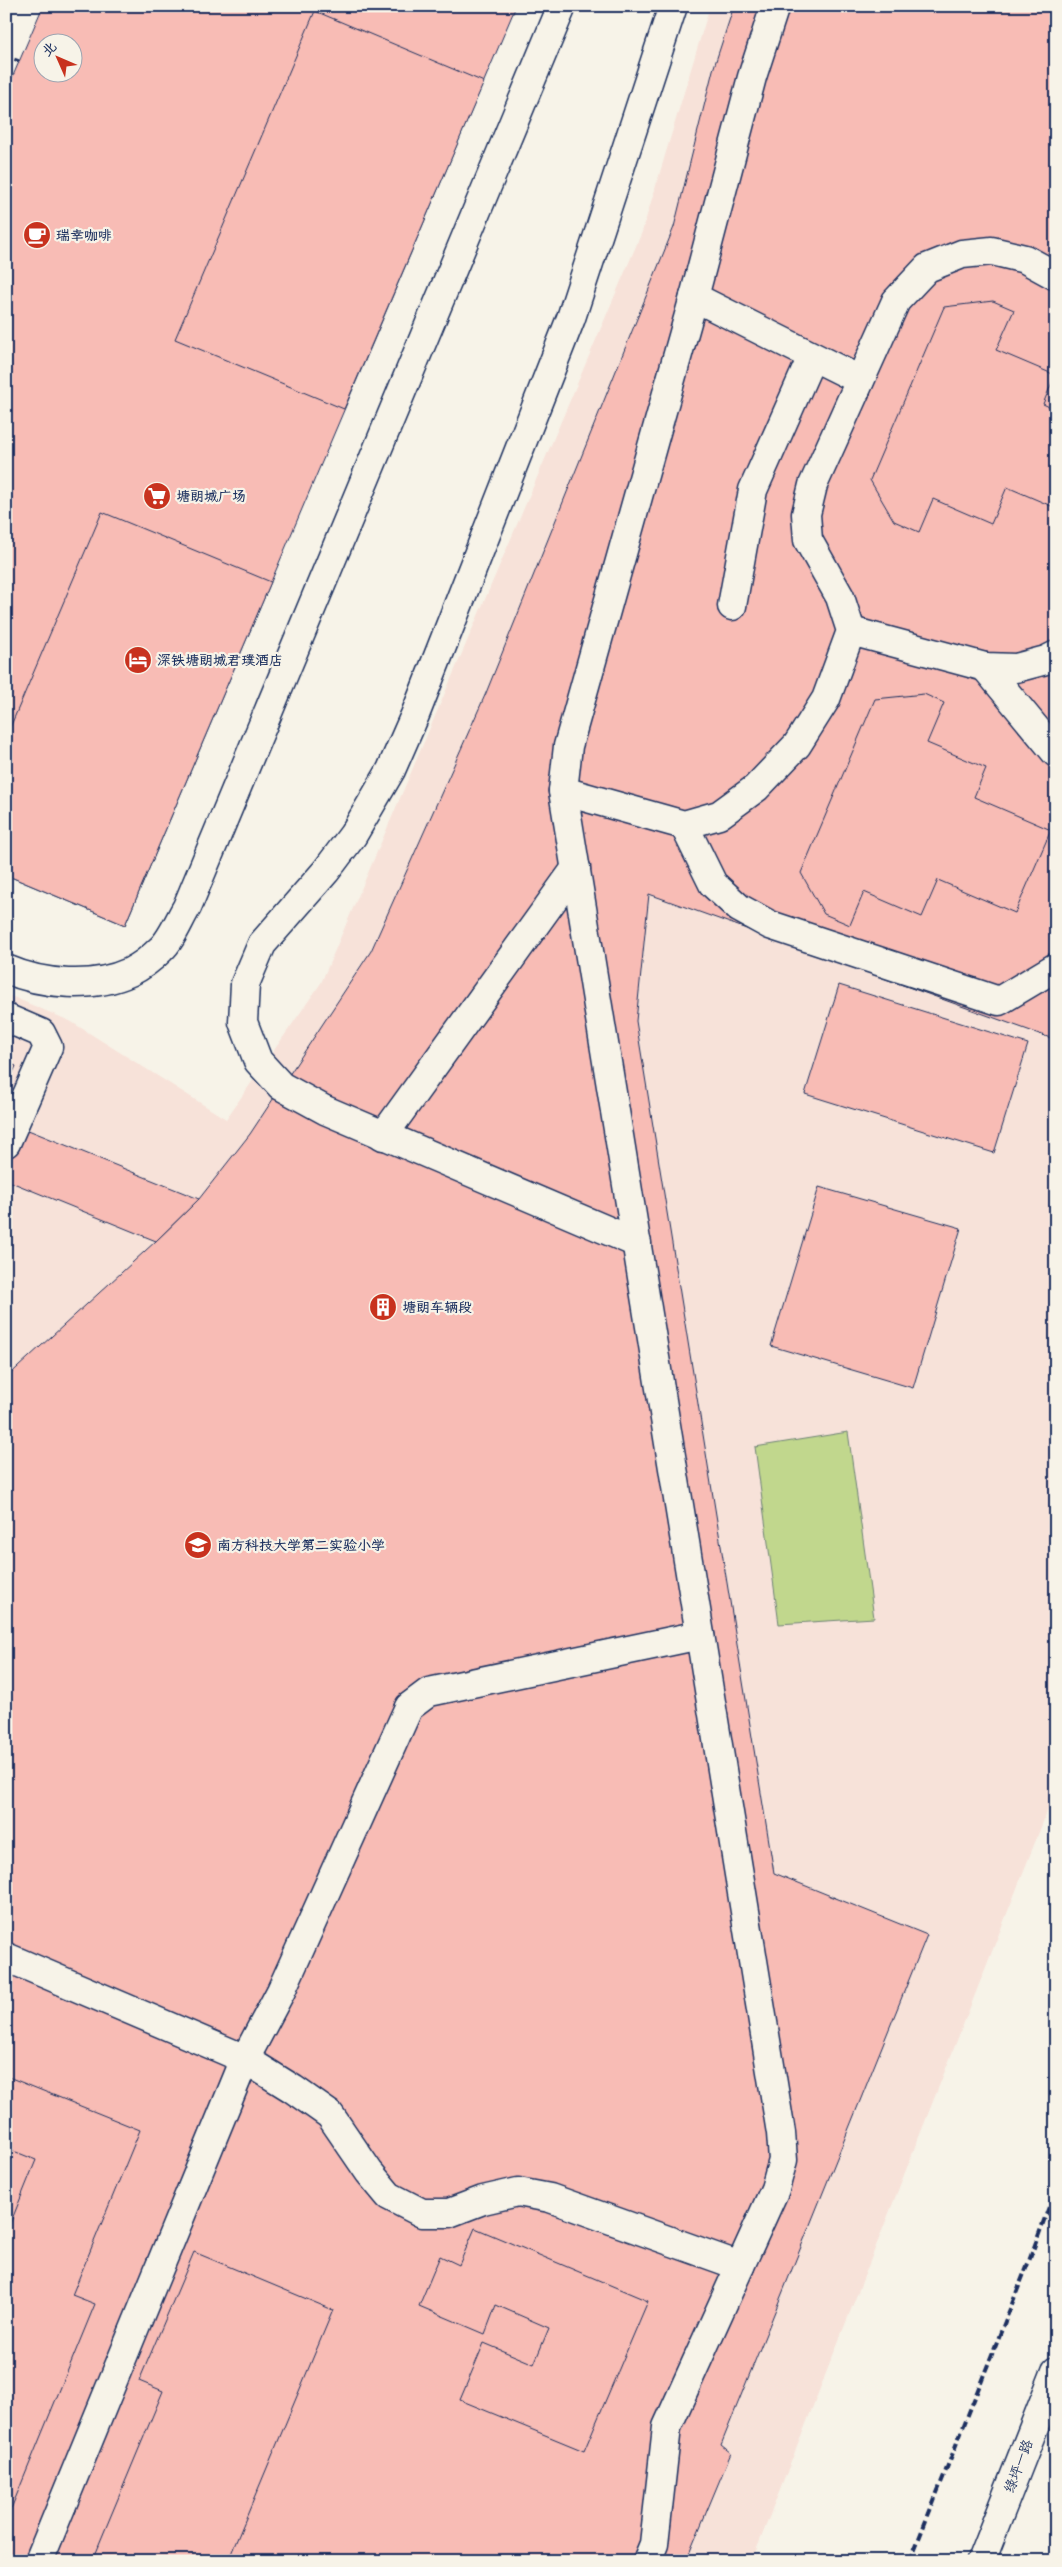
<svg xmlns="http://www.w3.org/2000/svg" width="1062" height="2567" font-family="'Shantell Sans','LXGW WenKai TC',sans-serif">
  <rect width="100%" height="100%" fill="#f7f3e8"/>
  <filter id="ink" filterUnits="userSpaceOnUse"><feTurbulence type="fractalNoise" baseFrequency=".02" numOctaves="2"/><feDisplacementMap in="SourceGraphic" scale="10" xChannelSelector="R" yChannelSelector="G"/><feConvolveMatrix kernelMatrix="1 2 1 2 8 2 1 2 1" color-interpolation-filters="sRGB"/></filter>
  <g filter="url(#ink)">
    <polygon fill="#f7e2d9" points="710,6 1056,6 1056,1789 752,2561 6,2561 6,994 70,1021 226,1119 321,983 642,232"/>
    <polygon fill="#c1d78d" stroke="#6e8376" points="848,1432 874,1618 779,1624 755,1447"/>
    <g fill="#f8bcb5" stroke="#1b2f5e" fill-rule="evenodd">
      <path d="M43 6H516L125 925 6 875V92ZM42 42H72V72H42Z"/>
      <polygon points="734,6 1056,6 1056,1040 649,894 636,1021 774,1873 927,1935 721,2445 731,2453 686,2561 6,2561 6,1378 156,1241 199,1199 250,1134 371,951 486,693 674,227 713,70"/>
      <polygon points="315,11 484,82 344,409 175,339"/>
      <polygon points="993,301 1014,310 996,350 1055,375 1043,404 1056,410 1056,508 1007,487 991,524 933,499 919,532 894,521 870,480 944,307"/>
      <polygon points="102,512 271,582 125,925 6,875 6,737"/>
      <polygon points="924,694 944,703 927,743 986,768 974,797 1051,830 1015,913 938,880 922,917 864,892 850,925 824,914 801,873 875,699"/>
      <polygon points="839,985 1028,1044 994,1153 805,1094"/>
      <polygon points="6,1062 16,1066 6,1088"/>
      <polygon points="6,1121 199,1199 156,1241 6,1180"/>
      <polygon points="819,1187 961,1228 913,1388 771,1346"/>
      <polygon points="6,2076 140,2130 72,2295 95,2304 6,2521 6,2234 36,2160 6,2148"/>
      <polygon points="475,2228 648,2301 584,2451 460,2400 484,2343 534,2364 549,2328 496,2305 485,2334 419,2306 440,2256 459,2265"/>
      <polygon points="194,2252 333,2310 228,2561 92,2561 163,2391 139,2381"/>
    </g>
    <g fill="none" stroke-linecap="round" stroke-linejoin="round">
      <g stroke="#1b2f5e" stroke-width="31">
        <g id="minor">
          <polyline points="694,297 860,380"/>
          <polyline points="732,606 753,490 812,357"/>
          <polyline points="851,631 985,667 1016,668 1046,660 1056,655"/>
          <polyline points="985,667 1056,753"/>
          <polyline points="563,791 684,825 719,815 756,788 797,745 826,699 851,631 840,597 808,540 806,514 813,485 896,301 927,268 962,254 992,251 1025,259 1056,276"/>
          <polyline points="684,825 713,884 739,908 770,925 999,1001 1056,967"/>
          <path d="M6 969C43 985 93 989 130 972 140 967 153 957 161 949 172 939 179 920 187 907L562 6"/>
          <polyline points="6,1018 41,1033 48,1047 6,1143"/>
          <polyline points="383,1136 576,868"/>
          <polyline points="637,1243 325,1110 281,1086 258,1061 243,1022 245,984 262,944 326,871 353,835 391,770 415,715 571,318 673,6"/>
          <polyline points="6,1957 245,2059 293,2089 330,2115 369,2172 389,2196 422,2213 449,2213 483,2200 518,2192 550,2198 740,2266"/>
          <polyline points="39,2561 245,2059 281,1991 409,1707 429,1692 700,1635"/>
          <polyline points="647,2561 654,2544 667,2427 775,2189 783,2160 781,2133 563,791 568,746 694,297 752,77 775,6"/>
          <polyline points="981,2561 1056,2371"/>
        </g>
      </g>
      <polyline stroke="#1b2f5e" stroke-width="3" stroke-dasharray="5 4" stroke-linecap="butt" points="6,56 19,61"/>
      <use href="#minor" stroke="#f7f3e8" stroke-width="28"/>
      <polyline stroke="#1b2f5e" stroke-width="4" stroke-dasharray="8 4" stroke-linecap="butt" points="910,2561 1029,2261 1056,2188"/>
    </g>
  </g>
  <defs>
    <g id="cafe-disc" transform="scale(1.4375)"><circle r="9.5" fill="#c8321e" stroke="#f7f3e8"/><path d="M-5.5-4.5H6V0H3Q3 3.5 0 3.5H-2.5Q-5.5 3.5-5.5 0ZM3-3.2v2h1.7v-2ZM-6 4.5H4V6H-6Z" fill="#fff"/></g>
    <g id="supermarket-disc" transform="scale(1.4375)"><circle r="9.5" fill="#c8321e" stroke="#f7f3e8"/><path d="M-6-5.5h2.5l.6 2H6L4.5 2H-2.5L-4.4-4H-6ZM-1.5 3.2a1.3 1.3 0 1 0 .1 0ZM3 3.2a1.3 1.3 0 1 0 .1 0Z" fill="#fff"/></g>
    <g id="hotel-disc" transform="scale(1.4375)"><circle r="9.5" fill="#c8321e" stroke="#f7f3e8"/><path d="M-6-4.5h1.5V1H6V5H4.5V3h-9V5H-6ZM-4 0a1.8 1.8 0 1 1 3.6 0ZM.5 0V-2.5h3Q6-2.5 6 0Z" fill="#fff"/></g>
    <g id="building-disc" transform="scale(1.4375)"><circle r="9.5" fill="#c8321e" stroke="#f7f3e8"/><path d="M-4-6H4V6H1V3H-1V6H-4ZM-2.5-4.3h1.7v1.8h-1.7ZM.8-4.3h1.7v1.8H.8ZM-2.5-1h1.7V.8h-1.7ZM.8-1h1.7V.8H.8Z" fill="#fff"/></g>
    <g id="school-disc" transform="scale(1.4375)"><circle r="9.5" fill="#c8321e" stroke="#f7f3e8"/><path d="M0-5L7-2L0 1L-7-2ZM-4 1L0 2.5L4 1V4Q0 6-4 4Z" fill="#fff"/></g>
  </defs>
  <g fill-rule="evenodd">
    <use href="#cafe-disc" x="37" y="235"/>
    <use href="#supermarket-disc" x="157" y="496"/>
    <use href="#hotel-disc" x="138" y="660"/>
    <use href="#building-disc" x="383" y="1307"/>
    <use href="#school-disc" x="198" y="1545"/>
  </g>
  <g text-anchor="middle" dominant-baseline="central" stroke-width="4.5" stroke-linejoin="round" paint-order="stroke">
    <g font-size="14" font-weight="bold" fill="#1b2f5e" stroke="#f7f3e8" text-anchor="start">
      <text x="56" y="235">瑞幸咖啡</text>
      <text x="176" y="496">塘朗城广场</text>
      <text x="157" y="660">深铁塘朗城君璞酒店</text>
      <text x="402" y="1307">塘朗车辆段</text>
      <text x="217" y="1545">南方科技大学第二实验小学</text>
    </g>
    <g font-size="14" fill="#1b2f5e" stroke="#f7f3e8">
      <text transform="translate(1018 2466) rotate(-69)">绿坪一路</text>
    </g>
  </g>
  <rect width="1062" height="2567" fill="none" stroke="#f7f3e8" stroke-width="25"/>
  <rect x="12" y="12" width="1037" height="2542" fill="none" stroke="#1b2f5e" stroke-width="2" filter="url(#ink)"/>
  <g transform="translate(58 58) rotate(315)"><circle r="24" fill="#f7f3e8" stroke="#9fa5b1"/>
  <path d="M0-4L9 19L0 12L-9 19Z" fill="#c8321e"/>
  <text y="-8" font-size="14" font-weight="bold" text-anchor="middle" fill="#1b2f5e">北</text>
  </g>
</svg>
